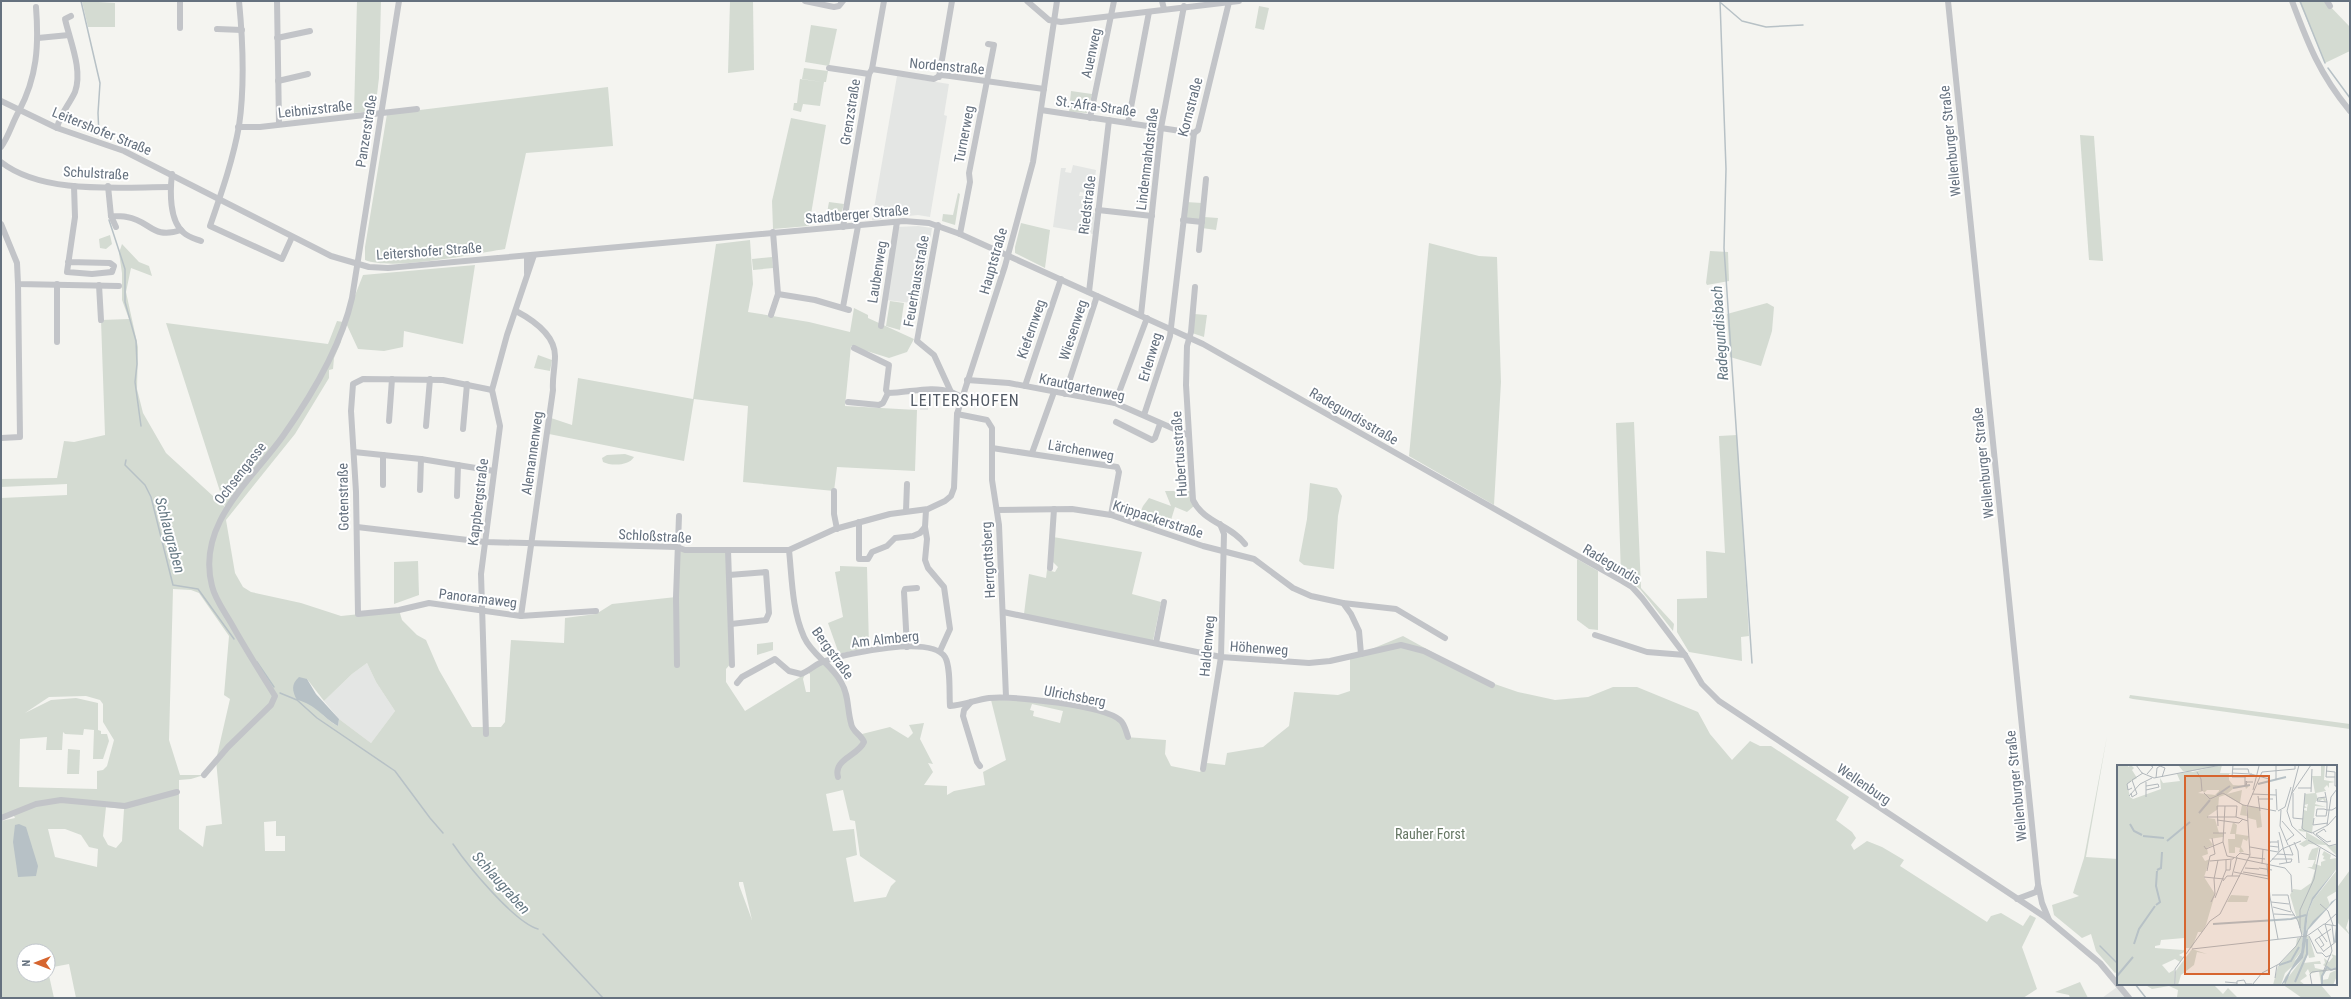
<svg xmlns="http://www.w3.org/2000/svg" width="2351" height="999" font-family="'Roboto Condensed',sans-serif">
  <rect width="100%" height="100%" fill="#f4f4f0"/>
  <g fill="#e4e6e4">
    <polygon points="897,76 949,84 944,115 947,116 930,217 918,215 872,220"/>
    <polygon points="1073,165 1096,170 1093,194 1080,192 1079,196 1093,196 1091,212 1095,213 1093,234 1053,227 1061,168 1066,168 1065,172 1071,173"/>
    <polygon points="918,226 932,228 920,304 886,300 897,227"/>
    <polygon points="921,394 929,396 928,410 920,410"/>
    <polygon points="367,663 376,682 395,711 371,743 339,719 324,701 352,674"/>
    <polygon points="2117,987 2125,998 2102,998"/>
  </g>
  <g fill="#d4dbd2" fill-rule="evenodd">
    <polygon points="82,1 115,3 115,27 88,27"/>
    <polygon points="357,1 381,1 379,78 375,111 354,113"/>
    <polygon points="730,1 753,1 754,70 728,73"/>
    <polygon points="2299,1 2325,1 2350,27 2350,51 2325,63"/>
    <polygon points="1259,6 1269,8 1264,30 1255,28"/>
    <polygon points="811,25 837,29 829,66 805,62"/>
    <polygon points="804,68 828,71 826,82 824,82 820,106 803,104 801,112 793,110 794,103 797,103 800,79 822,82 802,79"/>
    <path d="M608 87 613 146 526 153 505 249C473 254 393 271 365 260V247L387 114Z"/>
    <polygon points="1071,91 1092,94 1087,113 1069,112"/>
    <polygon points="791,118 826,125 809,226 773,229 772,201"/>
    <polygon points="2080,135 2094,136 2103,261 2089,260"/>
    <polygon points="958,193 960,194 955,225 942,221 943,214 953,215"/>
    <polygon points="829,202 844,204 839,222 825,224"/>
    <polygon points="1186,202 1202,203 1200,220 1184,218"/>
    <polygon points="1204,217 1218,218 1216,230 1202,228"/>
    <polygon points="1021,223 1050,230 1045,268 1015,253 1015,247"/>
    <polygon points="110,235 112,244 106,249 100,248 99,239"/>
    <polygon points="750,240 753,284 748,312 809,322 850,332 854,308 868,315 868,318 914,339 907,352 889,358 851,346 845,406 917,410 915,471 837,467 834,491 743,482 748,406 694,399 684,461 549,434 551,418 572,425 578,378 693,399 716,244"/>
    <polygon points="1429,243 1479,256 1497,257 1501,382 1494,505 1409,456"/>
    <path d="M122 244 139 262 149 266 152 276 131 268 126 292 138 347 137 389 143 413 166 453 225 507 166 323 328 344 337 321 343 322 341 342 334 358 333 369 329 370V378L295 434 226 520 235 573 243 587 251 592 301 603 341 616 399 610 402 620 417 635 426 640 439 670 472 727H501L505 722 511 640 564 643 565 618 596 614 612 604 676 597 677 547 728 550 732 662 726 669V682L745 711 805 674 803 679 806 692H810V674L807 672 823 661 841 681 850 723 862 734 890 727 908 738 913 733 909 725 924 723 920 739 933 764 928 763 933 772 924 785 947 786V795L954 791 985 785 983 772 1006 760 991 700C1017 699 1098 706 1118 721 1122 724 1124 731 1126 737L1166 740 1165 754 1171 766 1200 772 1207 763 1225 765 1227 753 1263 747 1289 726 1294 692 1338 695 1350 691V658L1403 636 1483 680 1518 692 1555 700 1588 697 1613 687H1637L1698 712 1710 734 1732 760 1750 741 1760 746H1771L1849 797 1836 820 1852 832 1856 838 1851 845 1854 850 1867 841 1882 847 1904 860 1900 866 1987 922 1991 916 2001 913 2023 926 2030 915 2036 918 2022 947 2037 989 2023 998H76L69 964 48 968V951H24V975H48V971L54 998H1V821L15 818 13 814 1 816V498L67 495V484L1 487V479L57 478 64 441 74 442 105 435 101 320 129 319 122 300V273L119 253ZM173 589 191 590 199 593 229 636 224 695 230 699 216 760 222 824 206 826 203 847 179 829V780L191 779 204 775H180L169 740ZM367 663 376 682 395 711 371 743 339 719 338 726C325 720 318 706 304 701L307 679 324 701 352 674ZM86 696 100 700 103 704V722L114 740 107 766 103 770 97 771V789L19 787 20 739 47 737 46 750H62L63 732 65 734 83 735 84 729 94 730 93 759H103L109 741 107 734H101V731L98 730V703L76 698 51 700 25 713 49 697ZM1032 704 1063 711 1060 723 1033 716 1034 711 1030 710ZM843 790 850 820 855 821 860 856 896 881 891 886 886 897 854 902 846 858 857 855 854 829 833 831 826 794ZM106 807 124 809 122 841 116 848 108 845 103 836ZM276 821V836H285V851H265L264 822ZM48 829H65L81 835 89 847 98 849 97 867 55 857ZM739 882H743L752 920 739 885Z"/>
    <polygon points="1710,251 1728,252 1729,281 1707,285 1706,283"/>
    <polygon points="772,257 773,268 753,270 752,259"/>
    <polygon points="475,265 463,344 404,331 403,347 384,351 358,349 345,321 363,275"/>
    <polygon points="890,301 904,303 900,330 886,326"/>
    <polygon points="1767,303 1774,307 1772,331 1761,366 1730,357 1727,314"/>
    <polygon points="1194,314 1207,315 1204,337 1192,333"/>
    <polygon points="538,355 552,360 550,371 534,368"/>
    <polygon points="1634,422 1641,588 1674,624 1673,631 1640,589 1621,575 1616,423"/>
    <polygon points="1737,435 1749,636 1741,637 1742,661 1689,652 1677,632 1677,599 1707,598 1706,551 1725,553 1719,436"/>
    <path d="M625 454 634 457C629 466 611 466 603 462L602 458 607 455Z"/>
    <polygon points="1310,483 1337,488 1342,496 1338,516 1334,569 1304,565 1299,561 1307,519"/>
    <polygon points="1165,491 1191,491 1194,506 1187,512 1175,507 1171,520 1158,515 1154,528 1136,522 1143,506 1149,498 1171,506"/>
    <polygon points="1053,537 1142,552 1132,594 1161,602 1153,641 1024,614 1029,574 1046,578 1047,570 1055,572 1058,567 1052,561"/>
    <polygon points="1577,559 1598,571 1598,630 1589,629 1577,620"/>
    <polygon points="418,561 419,595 394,604 394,562"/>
    <polygon points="840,566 867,567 869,647 839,654 828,623 843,617 835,572 840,571"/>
    <polygon points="773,642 773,650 757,655 757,644"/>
    <polygon points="2130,695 2350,724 2350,729 2133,699 2129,698"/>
    <polygon points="2107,736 2086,857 2118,859 2118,971 2115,973 2096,951 2091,934 2082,938 2054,915 2052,905 2079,896 2073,893 2084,858"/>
    <polygon points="68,749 80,750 79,774 67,774"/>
    <polygon points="2350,870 2350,915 2346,928 2350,935 2336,921 2336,889"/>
    <polygon points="2080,982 2088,998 2070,998 2069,995 2055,992"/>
    <polygon points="2144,984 2213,984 2223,994 2228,988 2238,998 2175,998 2177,997 2178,990 2169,986 2152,989"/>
    <polygon points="2282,984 2320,984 2332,998 2302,998"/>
  </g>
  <g fill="#b7c1c6">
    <path d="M299 677 307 679 316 694 339 719 338 726C323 718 316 704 297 700 292 691 291 684 299 677Z"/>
    <polygon points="19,824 26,827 38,866 36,876 18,877 13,842 15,825"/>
  </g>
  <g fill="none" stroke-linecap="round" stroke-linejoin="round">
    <g stroke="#b7c1c6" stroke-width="1.5">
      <polyline points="81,1 100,83 98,113 99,136"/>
      <polyline points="1720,1 1726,169 1724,248 1752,663"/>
      <polyline points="2300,1 2325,63"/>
      <polyline points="1721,3 1742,21 1766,27 1803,25"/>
      <polyline points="2328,68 2350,98"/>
      <polyline points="109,220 125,269 125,302 136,341 137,364 135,382 141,426"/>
      <polyline points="126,460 125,465 145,485 151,497 173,585 198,589 234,639"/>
      <polyline points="257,662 274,687"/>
      <polyline points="280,693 297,700 317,718 395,771 430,818 443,833"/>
      <path d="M453 844C468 866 514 922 538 929"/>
      <polyline points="543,934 603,998"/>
      <polyline points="2100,946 2118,964"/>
      <polyline points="2135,984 2146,998"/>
    </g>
    <g stroke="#c2c4c8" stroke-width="6">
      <path d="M239 1C243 42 245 85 239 126 233 160 221 194 210 226L282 259 292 237"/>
      <polyline points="277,1 279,124"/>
      <polyline points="805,1 834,7 839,6 843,1"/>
      <polyline points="1027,1 1049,20 1061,22 1239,1"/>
      <polyline points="1162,1 1164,9"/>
      <polyline points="1948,1 2038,884 2042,903 2049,920"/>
      <path d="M2292 1C2308 44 2320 75 2350 111"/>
      <polyline points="2327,1 2330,6"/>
      <polyline points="180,28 180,1"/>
      <polyline points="217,29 242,30"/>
      <polyline points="38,38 69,35"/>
      <polyline points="277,38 310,31"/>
      <polyline points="829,68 869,74"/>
      <polyline points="872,69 934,79 941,75 950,76 1044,89"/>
      <polyline points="939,77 952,1"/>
      <polyline points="278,81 308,74"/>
      <polyline points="1,101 57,128 124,151 331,256 369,267 388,268 476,260 904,221 929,223 960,234 1203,344 1622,581 1632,587 1642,598 1685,655 1702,684 1719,701 2045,917 2100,963 2129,998"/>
      <polyline points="1041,110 1194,133"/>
      <polyline points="1090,118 1114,1"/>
      <polyline points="1128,123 1149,12"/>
      <polyline points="238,127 260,127 417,109"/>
      <path d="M57 128C60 114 69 105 75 92 83 70 70 41 65 19L71 16"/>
      <path d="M1 147C9 136 12 123 19 111 37 77 39 46 36 7"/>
      <path d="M1 162C43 195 120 187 170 187"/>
      <path d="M172 174C170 191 169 221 184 233 188 237 196 239 201 241"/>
      <path d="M108 186 111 216C116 216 122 216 127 217 151 221 152 240 181 230"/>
      <polyline points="1098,210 1152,216"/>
      <polyline points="111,216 116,227"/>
      <polyline points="1183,220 1202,222"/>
      <polyline points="1,224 17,263 18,284 119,286"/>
      <polyline points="938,225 917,341 934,355 951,392 962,397"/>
      <polyline points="843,227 869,74 872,69 884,1"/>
      <polyline points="960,234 970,182 969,173 994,45 988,44"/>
      <polyline points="1199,250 1206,179"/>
      <polyline points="68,262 110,263 114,266 112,272 92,274 67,272 75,217 74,186"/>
      <polyline points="527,273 527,256"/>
      <polyline points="57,284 57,342"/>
      <polyline points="99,285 101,320"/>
      <path d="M1195 287 1191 332 1187 346 1186 385 1193 500C1203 522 1231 525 1245 544"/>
      <polyline points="1089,292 1109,120"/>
      <polyline points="778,294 815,300 849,310"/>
      <polyline points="843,307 858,226"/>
      <path d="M516 311C533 320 555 335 555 356 555 368 552 378 553 390L521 616"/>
      <polyline points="771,315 778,294 773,232"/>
      <polyline points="1141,315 1161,128 1184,6"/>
      <polyline points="881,326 897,222"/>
      <polyline points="854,348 889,365 886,390 888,393"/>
      <polyline points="967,380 1009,383 1115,403 1188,435"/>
      <polyline points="1025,386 1061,279"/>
      <polyline points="492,390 443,380 363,379 353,384 351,411 356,492 358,614 399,610 429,603 521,616 596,611"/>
      <polyline points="1065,394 1097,296"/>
      <path d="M848 402 879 405 883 403 888 393C909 393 931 385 951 392"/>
      <polyline points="1115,403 1147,318"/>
      <polyline points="957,414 987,420 992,428 992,480 999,525 1006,697"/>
      <polyline points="1144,415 1170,336 1194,133 1198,130 1229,2"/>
      <polyline points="389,421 392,379"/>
      <polyline points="1116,422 1152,440 1155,438 1160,424"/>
      <polyline points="426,426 430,379"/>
      <polyline points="463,429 467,384"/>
      <polyline points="1,438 20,437 18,284"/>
      <polyline points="992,448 1117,467 1119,472 1111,515"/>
      <polyline points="354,452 421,459 494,471"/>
      <polyline points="1032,453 1054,392"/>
      <polyline points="383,485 383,455"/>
      <polyline points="420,490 421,459"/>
      <polyline points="834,491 834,514 837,529"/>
      <polyline points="457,496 458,465"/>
      <polyline points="997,510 1072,509 1111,515 1203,546 1254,559 1293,588 1311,596 1343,603 1351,614 1359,631 1361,654"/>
      <polyline points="906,511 907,484"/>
      <polyline points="859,522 859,559 868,559 872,552 887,546 895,538 913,536 920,533 925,527 926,510"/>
      <polyline points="357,527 485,542 677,547 685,550 789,550 835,529 890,514 928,509 945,501 951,496 954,488 957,414 1005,266 1033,162 1057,1"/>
      <polyline points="925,527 927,539 925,560 928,568 944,587 950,629 940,651"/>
      <polyline points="728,550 732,665"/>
      <path d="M789 550C792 579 792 610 804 637 812 655 832 665 841 682 849 695 847 708 851 723 852 732 861 734 864 742 858 756 833 759 838 777"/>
      <polyline points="1050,568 1054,509"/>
      <polyline points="729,575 766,572 769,613 766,620 731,624"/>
      <polyline points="1343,603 1396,609 1445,638"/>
      <polyline points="1003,612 1221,657 1309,663 1330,661 1401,645 1424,651 1492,685"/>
      <polyline points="1595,635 1647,652 1685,655"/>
      <polyline points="1156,643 1164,602"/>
      <polyline points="907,647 904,592 905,589 917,588"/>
      <polyline points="677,665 676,597 679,516"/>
      <path d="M737 683 742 677 775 659 789 671 801 674C810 671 816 663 825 661 848 653 931 635 945 657 951 667 949 694 950 706 963 705 976 700 989 698 1013 696 1103 705 1120 720 1125 724 1126 732 1128 737"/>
      <polyline points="971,702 964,710 963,716 977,762 980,766"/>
      <polyline points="486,734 481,574 500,426 492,390 507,335 534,255"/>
      <polyline points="1203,769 1221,657 1224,534 1220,524"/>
      <path d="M204 775 228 747 271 705 275 696C260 672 245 648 231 623 224 611 215 599 212 586 196 524 251 481 283 436 312 395 341 347 352 298L399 1"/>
      <polyline points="1,818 36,804 61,800 125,806 177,792"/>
      <polyline points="2017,899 2036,892 2038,886"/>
    </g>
  </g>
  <g text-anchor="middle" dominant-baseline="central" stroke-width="4" stroke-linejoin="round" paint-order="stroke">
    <g font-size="14" fill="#65717f" stroke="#fff">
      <text transform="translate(1091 53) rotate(-78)">Auenweg</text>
      <text transform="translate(947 66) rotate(5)">Nordenstraße</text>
      <text transform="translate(1096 106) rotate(8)">St.-Afra-Straße</text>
      <text transform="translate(1190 107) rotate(-75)">Kornstraße</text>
      <text transform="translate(315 109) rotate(-6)">Leibnizstraße</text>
      <text transform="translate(850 112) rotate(-81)">Grenzstraße</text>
      <text transform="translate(102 131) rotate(22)">Leitershofer Straße</text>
      <text transform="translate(366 131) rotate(-81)">Panzerstraße</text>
      <text transform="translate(964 134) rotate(-79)">Turnerweg</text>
      <text transform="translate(1950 141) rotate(-96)">Wellenburger Straße</text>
      <text transform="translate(1147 159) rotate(-83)">Lindenmahdstraße</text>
      <text transform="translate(96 173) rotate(3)">Schulstraße</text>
      <text transform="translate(1087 205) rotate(-83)">Riedstraße</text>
      <text transform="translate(857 214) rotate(-5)">Stadtberger Straße</text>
      <text transform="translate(429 251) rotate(-4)">Leitershofer Straße</text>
      <text transform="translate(993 261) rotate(-74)">Hauptstraße</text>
      <text transform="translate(877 272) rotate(-81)">Laubenweg</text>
      <text transform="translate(916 281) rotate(-80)">Feuerhausstraße</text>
      <text transform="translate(1031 329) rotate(-71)">Kiefernweg</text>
      <text transform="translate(1073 330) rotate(-72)">Wiesenweg</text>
      <text transform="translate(1150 357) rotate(-73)">Erlenweg</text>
      <text transform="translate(1082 387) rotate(12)">Krautgartenweg</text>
      <text transform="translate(1354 416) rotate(30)">Radegundisstraße</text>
      <text transform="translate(1081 450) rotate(10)">Lärchenweg</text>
      <text transform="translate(532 453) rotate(-82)">Alemannenweg</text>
      <text transform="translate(1179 454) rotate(-94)">Hubertusstraße</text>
      <text transform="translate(1983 463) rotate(-96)">Wellenburger Straße</text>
      <text transform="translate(240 473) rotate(-52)">Ochsengasse</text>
      <text transform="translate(343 497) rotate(-91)">Gotenstraße</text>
      <text transform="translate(478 502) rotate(-83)">Kappbergstraße</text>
      <text transform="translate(1158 519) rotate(18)">Krippackerstraße</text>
      <text transform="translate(655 536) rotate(3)">Schloßstraße</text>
      <text transform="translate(988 560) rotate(-93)">Herrgottsberg</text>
      <text transform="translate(1612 564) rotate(31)">Radegundis</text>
      <text transform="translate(478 598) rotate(7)">Panoramaweg</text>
      <text transform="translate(885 639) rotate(-6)">Am Almberg</text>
      <text transform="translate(1207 646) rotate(-85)">Haldenweg</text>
      <text transform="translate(1259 648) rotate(4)">Höhenweg</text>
      <text transform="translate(833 653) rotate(54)">Bergstraße</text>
      <text transform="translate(1075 696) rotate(11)">Ulrichsberg</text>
      <text transform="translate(1864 784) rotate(34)">Wellenburg</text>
      <text transform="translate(2016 786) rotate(-96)">Wellenburger Straße</text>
    </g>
    <g font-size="14" fill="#667764" stroke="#fff">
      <text x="1430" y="834">Rauher Forst</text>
    </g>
    <g font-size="15" font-style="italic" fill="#667984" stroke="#fff">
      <text transform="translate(1720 333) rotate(-94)">Radegundisbach</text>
      <text transform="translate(170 535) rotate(75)">Schlaugraben</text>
      <text transform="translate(501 883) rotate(48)">Schlaugraben</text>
    </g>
    <g font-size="16" letter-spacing="1" fill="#535b65" stroke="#fff">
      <text x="965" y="400">LEITERSHOFEN</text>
    </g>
  </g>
  <g transform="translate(2117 765)">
    <rect width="220" height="220" fill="#f4f4f0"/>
    <path d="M0 0H11V2L14 0 17 3 15 5 20 13 10 19 13 32 16 34 44 24 43 13 46 18 63 16 60 9 105 0 103 8H115L112 9V15L116 20 132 21 129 24 128 21 117 23 110 29 125 25 123 38 129 41 130 51 123 50 125 40 108 30 102 32 101 44 91 51V53L98 54 102 68H106V72L92 74 96 80 90 83 91 89 85 91 88 96 93 94 87 112 98 129 89 160 85 167H81L75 183H69L67 173 44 175 43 180 38 181V183L66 185 62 188 68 184 69 186 62 190 66 192 63 197 58 194 45 200 52 208 57 205 58 220H0ZM90 25H102V26L98 30 81 28 86 26 87 28ZM45 0H102L76 7 66 6 61 0ZM208 0 207 15 218 17 212 18V23L210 20 207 23 209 26 199 28 201 34 207 32 209 35 208 37 206 34 202 36 200 34 198 39 209 42 198 41 195 68 183 66 181 64H184L185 60 187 45 190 46V43H187V40L190 43 191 39 187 40 188 29 198 28 195 11H204V1ZM131 41 143 43 145 62 140 63 139 55 131 53ZM116 57 120 60 119 69 132 71 130 76 126 74 124 82 127 87H122L123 83 118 82V88H112L111 74H118V69H113ZM189 67 213 81 220 80V91L209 80 192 79 187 82 182 79 189 75ZM202 82 198 99 204 101V97L209 95 206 94 207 91 213 94 205 90 207 86 214 90 213 94 220 93V103L194 136 185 171 173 130 176 124 184 125 194 118 198 105 190 102H195L198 95H191L192 90 195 84ZM220 105V126L210 132 213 140 189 166 191 147 196 135ZM114 130 132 131 130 137H110ZM192 171 198 192 192 193 191 189 187 198 203 196 204 199H197L198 203 207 205 209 202 206 200 208 198 207 193 212 197 216 192 214 189 220 191V202L209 206 205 212V215L211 214 213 208 219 205 220 211 216 220H204L202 206 193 209 191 204 188 208 190 211 183 216 188 220H166L168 212 172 207 169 215 186 193 189 172ZM186 172 184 187 177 196 183 191 180 197 168 208 164 220H156L161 201 179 181 180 173ZM75 184 90 189 80 187 77 200 64 210 61 220H59L58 207Z" fill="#d4dbd2" fill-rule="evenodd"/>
    <path d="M220 103 196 135 191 147 189 166 196 156 212 141 214 137 220 133 191 165 186 193 174 206 168 220V217L164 220 184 187 188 153 195 133Z" fill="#b7c1c6"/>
    <path fill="none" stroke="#b7c1c6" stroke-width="2" d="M141 19 169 12M116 23 133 20M100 30 113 21M82 48 93 35M13 59 17 66 25 70M26 71 47 73M50 76 73 57M40 105 44 103 45 87M39 140 43 137 39 121 40 106M96 159 174 154 189 150M218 177 220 161M17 179 22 164 38 141M162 200 174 196 182 182M0 211 16 192M178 217 190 189V174M205 220V211L210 202 214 205 220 203"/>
    <path fill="none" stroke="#b2b8bc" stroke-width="1" d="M19 0 25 8 37 13 104 0M116 0 115 12H128M159 0V15M182 0 170 46 175 61 189 74M210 0 209 12H218M116 4H131L132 8M209 6 218 7V21H220M80 7 84 14 85 26M145 7 178 4V0M115 8 134 9 152 14M30 9 36 2 33 0M39 13 40 3 43 1 48 3 45 12M15 15 26 8M14 16 10 19 11 25 15 23M130 17 129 20V16L130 17H136M29 21 41 19M128 21V12L135 9M181 23H194M159 24 160 45M29 25 42 22 41 19M136 25 142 1M194 27 195 4M208 27 210 37V45L209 51H199L200 44H207L210 45H215L220 42M14 28 15 32 20 29 15 15M87 28 93 34 106 28 126 40 159 46M175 28 194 0M176 28V53L186 54M135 29 159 30M12 31 23 19 35 13M141 31 143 46M29 32V17M209 32 201 33 200 36 210 37M142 34H156M108 41 106 77 110 91 168 103 174 110 175 127M164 45 163 61 171 80M161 46 168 42 174 22M90 52H119L131 56M197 53 196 60 211 58M100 55 122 58 126 54M165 56 177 70 169 76M210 60 214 32 220 24M101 61 100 41H120L119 52M187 65 195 68 211 60 220 50M187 65 185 63 188 28M162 67 170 98M209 67 207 64 199 69 210 77 214 76M96 68H109M196 68 212 81 220 79M161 75 162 87M191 75 220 92M161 77H153L152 81 161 82M177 77 181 86 182 98M87 81 89 84 106 77M133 82 161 87M160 89 176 90 172 80M119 92 123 88 133 90M132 92 148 94M155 94H175M93 96 116 94 117 92M145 99 146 84M162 99 174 97 175 94M150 100 153 132 161 174M150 100 165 84 184 76M128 103 142 104M142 103 155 105M109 105H113L114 95M90 106 93 91 98 89 95 73M117 107 152 114M126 107 152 111M115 111 120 92M87 112 107 114M106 116 110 111H123M98 133 109 105V95M94 137 98 129 97 114 101 95M154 137 172 139M203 139 211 146 216 160M156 142 174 147M157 149 177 150M208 159 214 181M208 159 220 148M215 160 217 178M183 163V145L197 114 203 83M201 164 210 177M192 171 200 188H205L209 192 214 190M202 172 207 180 204 182M75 184 190 171 207 159 220 161M207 186 220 176M207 187 198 175 214 164M206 207 215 186 214 180M158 213 160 200M108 217 120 218M58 220V204L93 156 103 149 133 90 130 42 145 7M120 220V216L127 215 129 219H135M135 220 145 208 162 199 179 181 185 170 181 156 174 145 171 130H155M195 220 193 209 195 207 220 204"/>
    <path fill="#d6652f" fill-opacity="0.15" stroke="#d6652f" stroke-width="2" d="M68 11H152V209H68Z"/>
    <rect width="220" height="220" fill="none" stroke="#65717f" stroke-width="2"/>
  </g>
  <rect width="2351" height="999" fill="none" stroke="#65717f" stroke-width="4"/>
  <g transform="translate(36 963) rotate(270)"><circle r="19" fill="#ffffff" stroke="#c1c6cc"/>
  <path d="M0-3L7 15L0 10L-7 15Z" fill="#d6652f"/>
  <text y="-6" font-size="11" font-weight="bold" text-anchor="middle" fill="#65717f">N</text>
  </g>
</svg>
